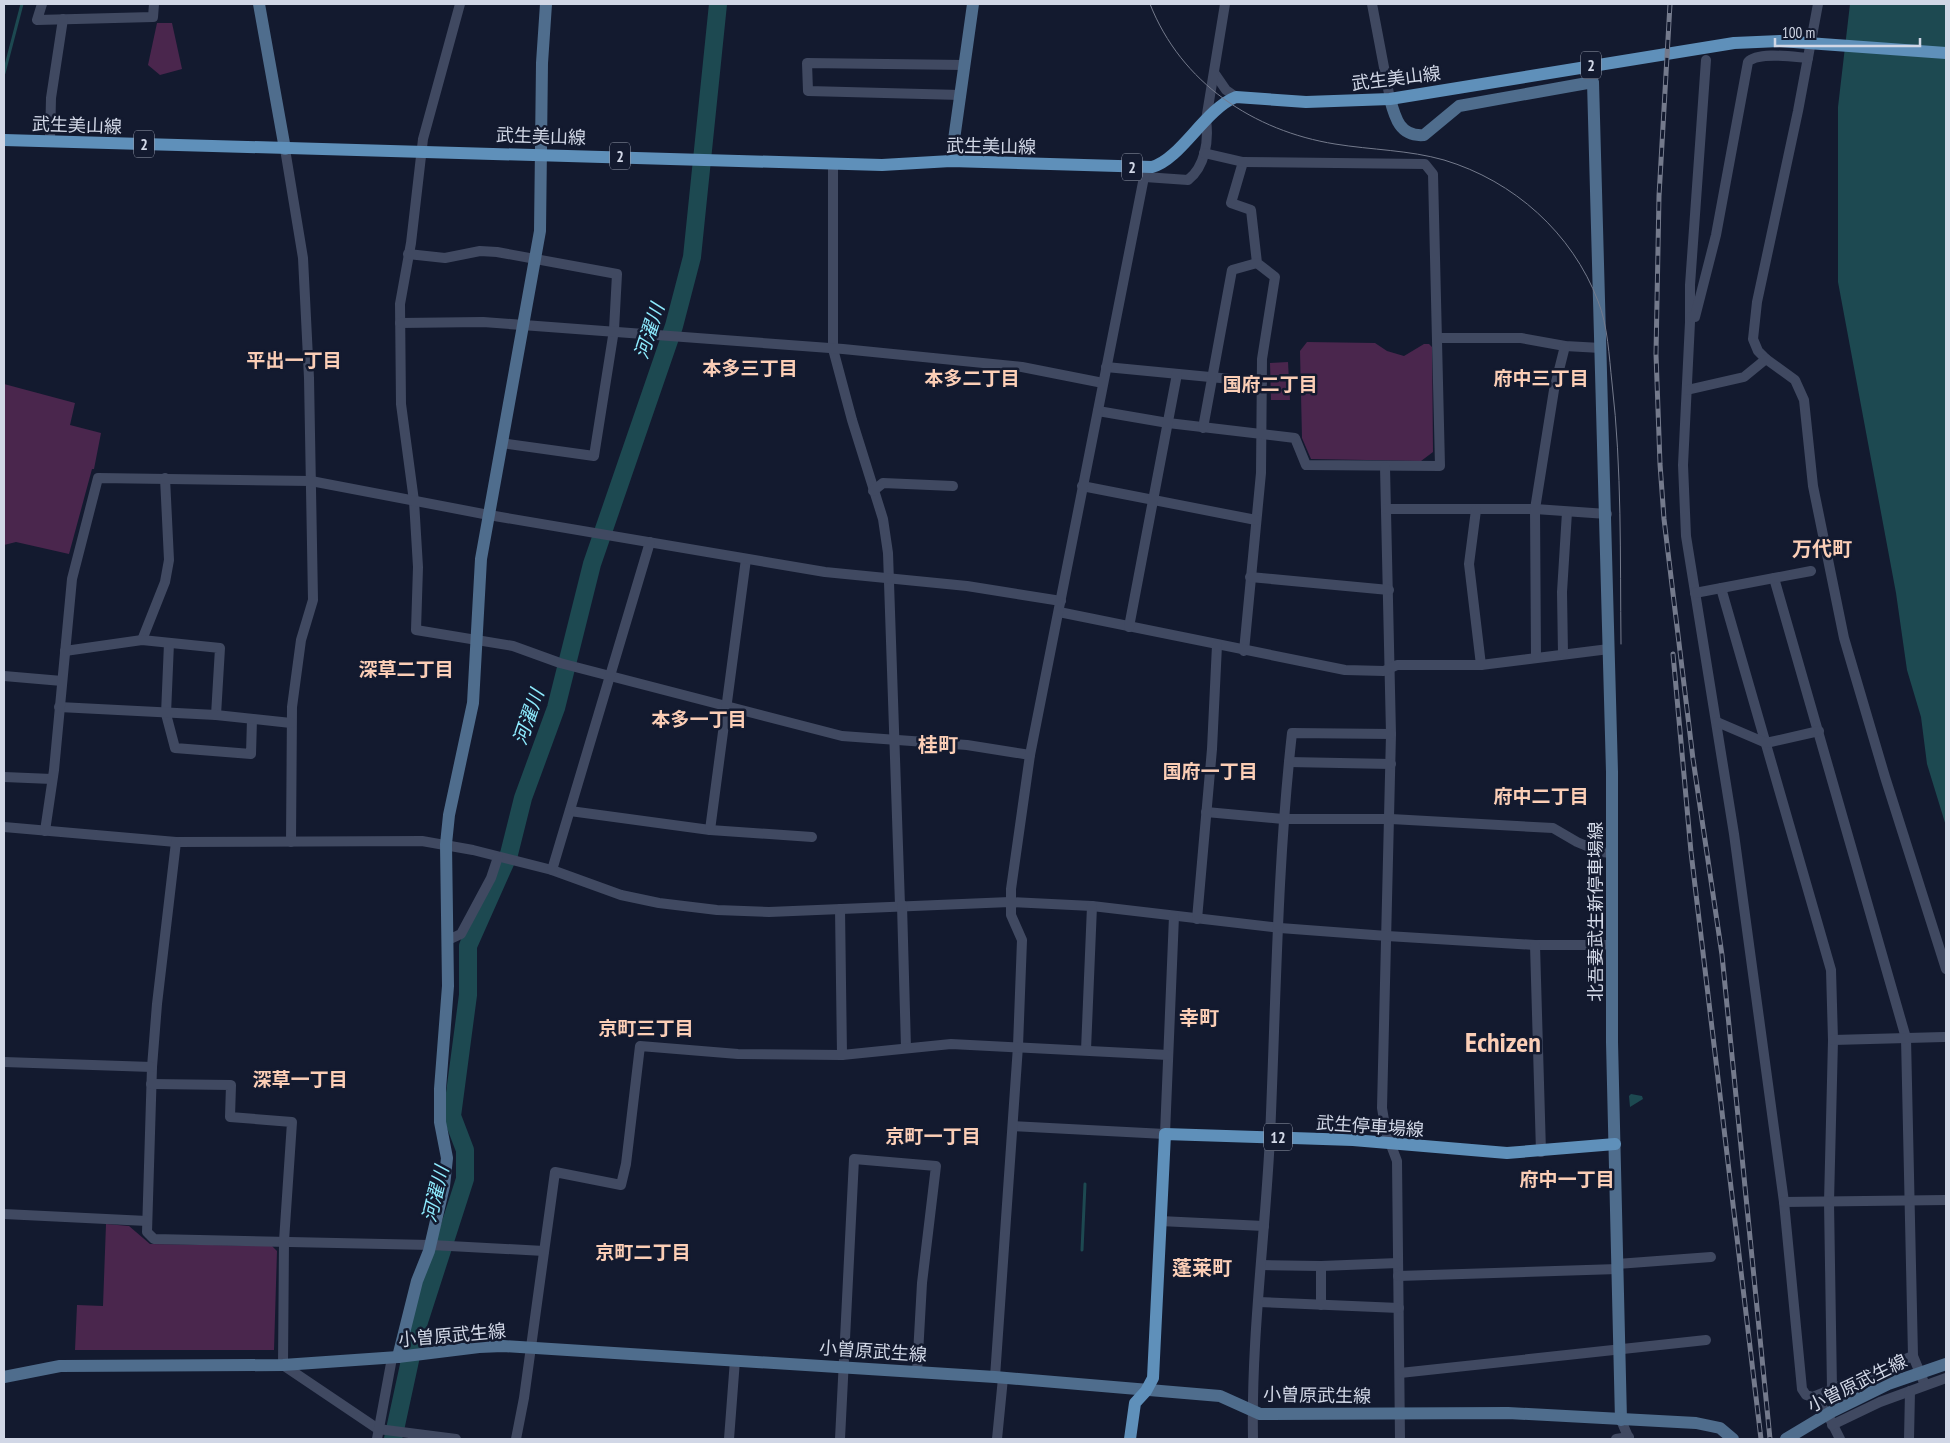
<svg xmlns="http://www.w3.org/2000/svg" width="1950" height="1443" font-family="'PT Sans Narrow','Noto Sans JP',sans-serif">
  <rect width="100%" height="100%" fill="#131a2f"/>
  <g fill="#4a264d">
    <polygon points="157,23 172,23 182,69 160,75 148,65"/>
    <polygon points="1307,342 1375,343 1387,351 1404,356 1424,344 1429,344 1432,347 1433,452 1421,461 1311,459 1302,438 1300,351"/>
    <polygon points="1288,362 1290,400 1271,400 1270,363"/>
    <polygon points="4,384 75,403 70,425 101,433 94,469 92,469 69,554 16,542 4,545"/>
    <polygon points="106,1224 129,1226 150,1244 272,1246 277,1251 274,1350 75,1350 77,1305 103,1306"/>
  </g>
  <g fill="#1d4951">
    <polygon points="1850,4 1946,4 1946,826 1927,764 1921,717 1907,670 1896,593 1838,282 1838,107"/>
    <polygon points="1631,1094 1642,1096 1643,1099 1630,1107 1629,1096"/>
  </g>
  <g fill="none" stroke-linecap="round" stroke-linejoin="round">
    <g stroke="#1d4951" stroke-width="3">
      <polyline points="4,73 22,4"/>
      <polyline points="1082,1250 1085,1184"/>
    </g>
    <polyline stroke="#1d4951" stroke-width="18" points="393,1439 417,1328 465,1179 465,1150 452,1116 468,995 468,946 509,854 523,798 556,708 592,564 674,326 692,257 718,4"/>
    <g stroke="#404961" stroke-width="10">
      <polyline points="42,4 37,20 153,17 154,4"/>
      <polyline points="460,4 423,139 411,243 400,304 401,404 414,501 418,567 416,630 513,646 560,663 842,736 967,745 1030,755"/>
      <polyline points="1372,4 1390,99"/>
      <polyline points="1818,4 1798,111 1757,302 1753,339 1758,351 1766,359 1795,380 1804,400 1813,486 1844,638 1885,777 1946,969"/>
      <polyline points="1706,60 1690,285 1690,322 1683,465 1686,536 1734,834 1784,1202 1802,1389 1806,1395 1813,1397 1913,1356"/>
      <polyline points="1215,74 1226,90 1236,97"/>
      <polyline points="961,95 808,91 807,63 965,65"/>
      <polyline points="50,141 51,98 63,19"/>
      <polyline points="285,149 303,258 309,378 313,600 301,640 292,707 291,842"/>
      <polyline points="1243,162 1231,203 1251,210 1257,263 1275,277 1262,359 1261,473 1244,651"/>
      <polyline points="833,163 833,349 852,420 883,519 888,553 900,905"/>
      <path d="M1145 177 1188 180C1205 167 1209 141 1206 120L1225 4"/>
      <polyline points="408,254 445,258 480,251 497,252 617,274 614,330 594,456 501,443"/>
      <path d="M1691 317H1695L1716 235 1748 62C1758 51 1794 57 1808 58"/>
      <polyline points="400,323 483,322 843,349 1022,367 1103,383"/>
      <polyline points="1438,338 1521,338 1565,346 1601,348"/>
      <polyline points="1106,367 1262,382"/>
      <polyline points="1687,390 1744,377 1766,359"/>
      <polyline points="1098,411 1168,423 1295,438 1306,465 1440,466 1433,174 1425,164 1243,162 1204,153"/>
      <polyline points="1203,428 1232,270 1257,263"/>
      <polyline points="1385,467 1391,734 1382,1108 1386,1132 1397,1161 1400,1439"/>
      <polyline points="1082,486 1256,520"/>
      <polyline points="873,491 883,483 953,486"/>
      <polyline points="1386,509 1535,509 1607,514"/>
      <polyline points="1476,510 1469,564 1481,665"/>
      <polyline points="1250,577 1389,590"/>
      <polyline points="1774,578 1906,1038 1913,1356 1925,1385"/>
      <polyline points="1721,588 1831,970 1833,1040 1829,1202 1832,1389"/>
      <polyline points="1695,593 1811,571"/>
      <polyline points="1059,612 1345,670 1384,671 1397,665 1481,665 1609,649"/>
      <polyline points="1129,627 1177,374"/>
      <polyline points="142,640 165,582 169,560 165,478"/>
      <polyline points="169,643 166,714 175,748 251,754 252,719"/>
      <polyline points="65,651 142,640 220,648 216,715"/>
      <polyline points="1563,654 1562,592 1567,512"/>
      <polyline points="1536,658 1535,509 1554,390 1565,346"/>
      <polyline points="4,676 62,681"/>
      <polyline points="59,707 216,715 291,723"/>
      <polyline points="1717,722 1766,743 1819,731"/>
      <polyline points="1289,762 1391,764"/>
      <polyline points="4,777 52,779"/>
      <polyline points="570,811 710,830 812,837"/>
      <polyline points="1206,812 1283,819 1391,819 1553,828 1577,842 1601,852 1612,853"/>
      <polyline points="4,827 176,842 422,841 473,850 552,870 621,895 659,903 717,910 769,912 1010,902 1092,906 1280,928 1387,936 1535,945 1612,945"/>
      <polyline points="710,830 746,559"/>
      <polyline points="45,831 54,770 72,579 98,478 311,481 489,515 825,572 967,586 1061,601"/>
      <polyline points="176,842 157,1004 152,1067 147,1232 154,1239 431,1245 544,1251"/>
      <polyline points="552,870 650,542"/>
      <polyline points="902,905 906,1048"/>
      <polyline points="840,909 842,1055"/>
      <polyline points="1197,919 1212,749 1217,645"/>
      <polyline points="448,940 461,934 491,878 498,857"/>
      <polyline points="1535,945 1541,1152"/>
      <polyline points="1833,1040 1944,1037"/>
      <polyline points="1086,1050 1092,906"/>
      <polyline points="4,1062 152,1067"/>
      <polyline points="151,1084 231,1085 230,1117 292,1122 284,1241 283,1365 378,1429 456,1439"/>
      <polyline points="1013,1126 1165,1134 1174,916"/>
      <polyline points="1784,1202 1946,1200"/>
      <polyline points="4,1214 147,1221"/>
      <polyline points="1160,1221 1264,1226"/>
      <polyline points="1617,1264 1711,1257"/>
      <polyline points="1261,1265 1321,1266 1398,1263"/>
      <polyline points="1321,1266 1321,1305"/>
      <polyline points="1398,1276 1618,1269"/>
      <polyline points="1258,1302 1399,1308"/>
      <polyline points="1400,1373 1706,1340"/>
      <polyline points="995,1377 1018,1046 1022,940 1011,915 1011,889 1030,755 1146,167"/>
      <polyline points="1813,1397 1827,1413 1840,1439"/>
      <polyline points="1621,1420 1629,1439"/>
      <polyline points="1832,1425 1880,1402 1946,1378"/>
      <polyline points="377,1439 392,1358"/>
      <polyline points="516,1439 524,1398 555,1172 621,1185 626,1164 640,1046 738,1054 842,1055 951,1044 1168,1055"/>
      <polyline points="729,1439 735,1360"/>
      <polyline points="840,1439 854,1159 936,1166 922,1283 917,1372"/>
      <polyline points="997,1439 1003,1378"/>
      <path d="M1253 1439C1251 1338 1265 1238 1270 1137 1276 1002 1277 867 1292 733L1391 734"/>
      <polyline points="1616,1439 1629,1437"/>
      <polyline points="1909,1439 1910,1391"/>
    </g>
    <g stroke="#4f6d8d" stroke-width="12">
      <polyline points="259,4 285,149"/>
      <path d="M1390 99C1395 118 1400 137 1424 135L1459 106 1593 82 1612 772V1042L1621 1420"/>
      <polyline points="951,161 973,4"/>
      <polyline points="398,1357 417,1281 429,1251 444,1186 447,1158 440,1122 440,1089 448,986 446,844 449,815 473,703 481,559 540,231 542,63 546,4"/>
      <polyline points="4,1377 60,1366 283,1365 398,1357 479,1347 503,1346 995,1377 1220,1396 1260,1414 1508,1413 1696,1423 1720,1428 1733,1439"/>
      <polyline points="1786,1439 1831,1412 1888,1384 1946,1364"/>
    </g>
    <g stroke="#5f90ba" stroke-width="12">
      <path d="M4 140 882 165 951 161 1152 167C1181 159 1205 109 1236 97L1306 102 1390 99 1734 43 1780 41 1946 53"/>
      <polyline points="1130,1439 1135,1403 1146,1391 1153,1378 1165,1134 1353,1140 1507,1153 1615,1144"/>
    </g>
    <path stroke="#747a8c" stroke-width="1" d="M1150 4C1181 83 1254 131 1335 144 1372 150 1409 150 1444 160 1514 181 1572 233 1598 301 1608 326 1609 356 1612 383 1622 469 1620 557 1621 644"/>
    <g stroke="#747a8c" stroke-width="5">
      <g id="rail">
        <polyline points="1670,4 1659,196 1656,354 1660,464 1664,519 1693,759 1722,955 1770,1439"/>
        <polyline points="1673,654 1691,852 1761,1439"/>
      </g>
    </g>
    <use href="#rail" stroke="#131a2f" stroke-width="3" stroke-dasharray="9" stroke-linecap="butt"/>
  </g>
  <g text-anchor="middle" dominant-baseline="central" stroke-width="5" stroke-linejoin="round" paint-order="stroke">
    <g fill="#131a2f" stroke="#989eaf" stroke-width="1">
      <rect x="1581" y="51.5" width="20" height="27" rx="4"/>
      <rect x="134" y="130.5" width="20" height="27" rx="4"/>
      <rect x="610" y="142.5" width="20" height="27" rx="4"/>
      <rect x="1122" y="153.5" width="20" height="27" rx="4"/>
      <rect x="1264" y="1123.5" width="28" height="27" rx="4"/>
    </g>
    <g font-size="16" font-weight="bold" fill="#d1d7e6">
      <text x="1591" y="65">2</text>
      <text x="144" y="144">2</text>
      <text x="620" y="156">2</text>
      <text x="1132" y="167">2</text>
      <text x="1278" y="1137">12</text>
    </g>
    <g font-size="18" fill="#d1d7e6" stroke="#131a2f">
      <text transform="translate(1396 78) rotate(-7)">武生美山線</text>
      <text transform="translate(77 125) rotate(2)">武生美山線</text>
      <text transform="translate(541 136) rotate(2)">武生美山線</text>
      <text transform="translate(991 146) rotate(1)">武生美山線</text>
      <text transform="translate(1595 912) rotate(-90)">北吾妻武生新停車場線</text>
      <text transform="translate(1370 1126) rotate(4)">武生停車場線</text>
      <text transform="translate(452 1335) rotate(-5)">小曽原武生線</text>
      <text transform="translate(873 1351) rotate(4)">小曽原武生線</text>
      <text transform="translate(1857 1383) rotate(-26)">小曽原武生線</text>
      <text transform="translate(1317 1395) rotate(1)">小曽原武生線</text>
    </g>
    <g font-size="19" font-style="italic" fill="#8eecff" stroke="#131a2f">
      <text transform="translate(649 331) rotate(-72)">河濯川</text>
      <text transform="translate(528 717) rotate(-71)">河濯川</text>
      <text transform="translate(435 1194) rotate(-76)">河濯川</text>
    </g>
    <g font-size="19" font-weight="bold" fill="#fbceb6" stroke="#131a2f">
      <text x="294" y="360">平出一丁目</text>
      <text x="750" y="368">本多三丁目</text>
      <text x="972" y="378">本多二丁目</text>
      <text x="1541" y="378">府中三丁目</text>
      <text x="1270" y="384">国府二丁目</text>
      <text x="406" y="669">深草二丁目</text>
      <text x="699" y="719">本多一丁目</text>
      <text x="1210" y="771">国府一丁目</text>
      <text x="1541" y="796">府中二丁目</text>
      <text x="646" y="1028">京町三丁目</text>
      <text x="300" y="1079">深草一丁目</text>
      <text x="933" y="1136">京町一丁目</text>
      <text x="1567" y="1179">府中一丁目</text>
      <text x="643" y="1252">京町二丁目</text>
    </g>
    <g font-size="20" font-weight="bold" fill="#fbceb6" stroke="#131a2f">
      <text x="1822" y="549">万代町</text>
      <text x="938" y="745">桂町</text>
      <text x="1199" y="1018">幸町</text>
      <text x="1202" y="1268">蓬莱町</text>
    </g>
    <g font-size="28" font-weight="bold" fill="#fbceb6" stroke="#131a2f">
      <text x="1503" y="1041">Echizen</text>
    </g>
  </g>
  <rect width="1950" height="1443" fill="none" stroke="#d1d7e6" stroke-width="10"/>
  <path d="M1775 38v8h145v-8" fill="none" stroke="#d1d7e6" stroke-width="2.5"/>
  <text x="1782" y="38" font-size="15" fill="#d1d7e6" stroke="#131a2f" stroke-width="4" paint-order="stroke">100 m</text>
</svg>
